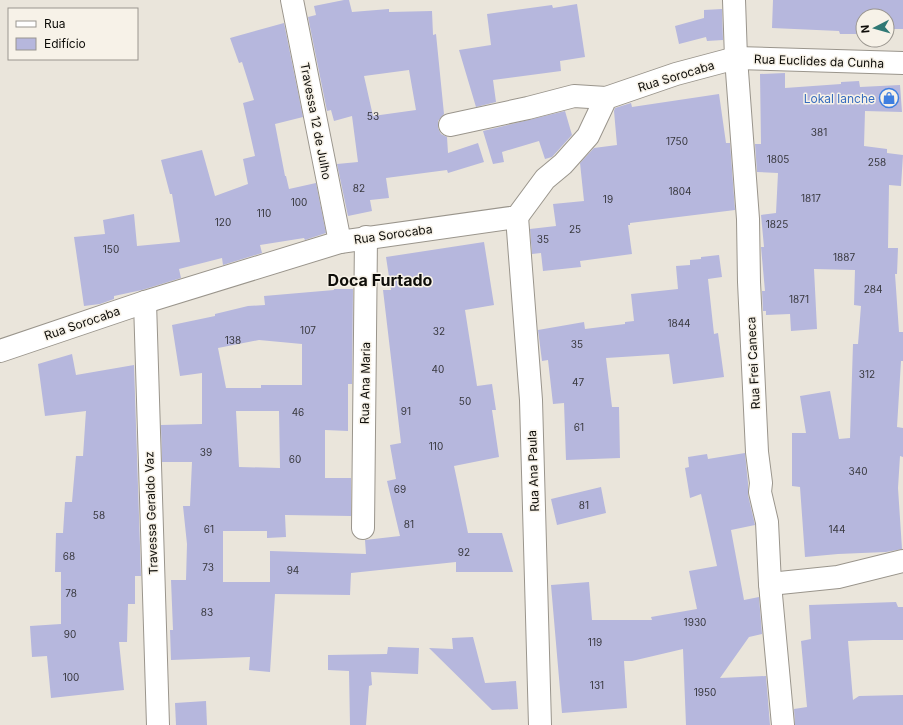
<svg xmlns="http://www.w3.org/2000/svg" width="903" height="725" font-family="Inter,sans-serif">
  <rect width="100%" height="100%" fill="#eae5db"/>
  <g fill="#b6b7dd" fill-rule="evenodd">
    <path d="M344 0H349L352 12 389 9V12L432 11 433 35 436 34 444 114 438 121V128L441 134 447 137 448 153 478 143 484 162 448 173 447 170 386 178 389 198 370 200 372 211 348 216 337 164 358 162 352 116 334 121 331 110 327 111 308 17 316 15 314 6ZM409 70 416 110 373 116 364 76Z"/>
    <polygon points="773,0 903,0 903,29 890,29 890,34 887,34 887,16 863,16 863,34 840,34 839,31 772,28"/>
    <polygon points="577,4 585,57 560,61 561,71 493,80 496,102 476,107 459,50 491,45 487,14 552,5 553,8"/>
    <polygon points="722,9 723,40 707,41 706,37 679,44 675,26 704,18 704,10"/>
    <polygon points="284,23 303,117 275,124 285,176 286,176 289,189 316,183 326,233 305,240 304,238 260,245 262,253 223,265 222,258 179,269 181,278 142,290 114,296 114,299 100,304 84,306 74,237 105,234 103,220 134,214 137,246 180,242 172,194 170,194 161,160 202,150 215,196 248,184 243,159 255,156 243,103 254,100 242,62 239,63 230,38"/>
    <polygon points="785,73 785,88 841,84 841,82 859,81 860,87 900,85 902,112 865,111 864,146 887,149 887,153 903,155 901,186 889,185 888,248 898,248 897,274 895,274 899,332 903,332 903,361 901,361 897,427 903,428 903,457 900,456 898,488 902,549 886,552 838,554 805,557 800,487 792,486 792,433 806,433 800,396 830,391 839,439 850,438 853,344 858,344 861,306 854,305 855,270 814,269 817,329 791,331 790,314 766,315 766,311 763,311 762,291 765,291 761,247 764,247 761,215 776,213 778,173 757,172 755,144 761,144 760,74"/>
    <polygon points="719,94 726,143 730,143 735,210 630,223 630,225 628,225 632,254 580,261 581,267 543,271 541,253 532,254 530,229 556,226 553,204 584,201 580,163 594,148 617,145 614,111 615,108 631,103 632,107"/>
    <polygon points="565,111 572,135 552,157 545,159 539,141 502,152 504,162 493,164 483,131"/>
    <path d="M484 242 494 305 465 310 477 386 492 384 496 410H492L499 457 454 466 468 533H502L513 572H456V562L351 573 350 595 275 594 270 672 249 670 250 657 171 660 170 630H173L171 580H186L187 544 183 506H190L192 462H162L161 425 202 424V373L180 376 172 325 215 316V314L248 306 265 305 264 296 334 290V289H353L352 384H348V431L325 430V478H351V516L285 515 286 537 267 538V531H223V582H270V551L366 554 365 540 400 536 387 481 396 479 390 445 401 443 383 290H391L386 257ZM259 340 302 344V385H261V388H226L218 348ZM236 411H279L280 468 239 467Z"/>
    <polygon points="719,255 722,277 708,279 714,334 718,333 724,377 673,384 669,354 606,358 612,407 619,407 620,458 566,460 564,403 553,404 548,360 542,361 538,330 584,322 585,329 625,324 625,322 634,321 631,294 678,289 676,266 690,265 690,260 701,259 701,257"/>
    <polygon points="72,354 76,375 134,365 141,576 135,576 135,604 128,604 127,642 119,642 124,690 51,698 47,656 32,657 30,626 61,624 61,572 55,572 56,533 63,533 65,502 72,502 76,456 83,456 86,411 45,416 38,364"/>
    <polygon points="745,453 748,483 748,495 755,525 731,530 744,600 759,597 762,634 749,637 720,678 766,676 770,725 686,725 683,649 632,661 624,661 627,708 562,713 551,585 589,582 592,620 652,620 651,617 697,609 689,571 717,566 701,494 690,498 685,468 689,467 688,457 707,454 708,459"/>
    <polygon points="601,487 606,513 557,525 551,499"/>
    <polygon points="896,602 898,607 903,607 903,640 873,640 848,641 853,700 859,696 903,695 903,725 795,725 794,709 807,707 801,641 811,639 809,605"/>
    <polygon points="473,637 485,683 516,681 518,709 492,710 429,648 453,649 452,638"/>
    <polygon points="388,647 419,648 418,674 371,672 372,685 369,686 366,725 350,725 349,671 328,670 328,655 387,654"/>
    <polygon points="206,701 207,725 176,725 175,703"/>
  </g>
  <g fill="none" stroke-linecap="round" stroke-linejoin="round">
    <g stroke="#9a958c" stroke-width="24">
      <g id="street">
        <polyline points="292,0 340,242"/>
        <polyline points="734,0 736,58 748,219 749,282 757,452 761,483 760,492 767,522 770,584 783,725"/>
        <polyline points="450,125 528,108 574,96 606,98"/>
        <polyline points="517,217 531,400 540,725"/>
        <polyline points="145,302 158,725"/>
        <polyline points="0,351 145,302 340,242 517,217 545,179 563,164 588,136 606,98 676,74 736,58 903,63"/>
        <polyline points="363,528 366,237"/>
        <polyline points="770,584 838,577 903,561"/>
      </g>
    </g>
    <use href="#street" stroke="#fff" stroke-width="22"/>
  </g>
  <defs>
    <g id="shop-ring" transform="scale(1)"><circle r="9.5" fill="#f7f2e8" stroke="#3f7fe0" stroke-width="1.5"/><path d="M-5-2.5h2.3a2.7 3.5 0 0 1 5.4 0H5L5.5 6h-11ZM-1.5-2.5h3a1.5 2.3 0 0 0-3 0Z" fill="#3f7fe0"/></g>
  </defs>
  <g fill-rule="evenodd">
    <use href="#shop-ring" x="889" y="98"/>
  </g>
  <g text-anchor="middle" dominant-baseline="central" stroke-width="3" stroke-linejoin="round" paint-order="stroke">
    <g font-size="10" fill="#38383e">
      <text x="373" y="116">53</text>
      <text x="819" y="132">381</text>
      <text x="677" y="141">1750</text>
      <text x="778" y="159">1805</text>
      <text x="877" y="162">258</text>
      <text x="359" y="188">82</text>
      <text x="680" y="191">1804</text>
      <text x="811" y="198">1817</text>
      <text x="608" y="199">19</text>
      <text x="299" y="202">100</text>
      <text x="264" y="213">110</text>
      <text x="223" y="222">120</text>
      <text x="777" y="224">1825</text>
      <text x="575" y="229">25</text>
      <text x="543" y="239">35</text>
      <text x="111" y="249">150</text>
      <text x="844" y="257">1887</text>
      <text x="873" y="289">284</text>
      <text x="799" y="299">1871</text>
      <text x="679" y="323">1844</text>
      <text x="308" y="330">107</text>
      <text x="439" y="331">32</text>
      <text x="233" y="340">138</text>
      <text x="577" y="344">35</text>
      <text x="438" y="369">40</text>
      <text x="867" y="374">312</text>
      <text x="578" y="382">47</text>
      <text x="465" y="401">50</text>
      <text x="406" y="411">91</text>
      <text x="298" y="412">46</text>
      <text x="579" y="427">61</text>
      <text x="436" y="446">110</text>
      <text x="206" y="452">39</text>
      <text x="295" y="459">60</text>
      <text x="858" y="471">340</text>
      <text x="400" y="489">69</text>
      <text x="584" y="505">81</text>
      <text x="99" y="515">58</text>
      <text x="409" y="524">81</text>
      <text x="209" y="529">61</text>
      <text x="837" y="529">144</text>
      <text x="464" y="552">92</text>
      <text x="69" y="556">68</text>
      <text x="208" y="567">73</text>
      <text x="293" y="570">94</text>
      <text x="71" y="593">78</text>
      <text x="207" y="612">83</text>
      <text x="695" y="622">1930</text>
      <text x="70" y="634">90</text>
      <text x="595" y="642">119</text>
      <text x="71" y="677">100</text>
      <text x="597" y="685">131</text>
      <text x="705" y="692">1950</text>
    </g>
    <g font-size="12" fill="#0e0d09" stroke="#f7f2e8">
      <text transform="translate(819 61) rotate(2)">Rua Euclides da Cunha</text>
      <text transform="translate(676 76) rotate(-17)">Rua Sorocaba</text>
      <text transform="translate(316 121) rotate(79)">Travessa 12 de Julho</text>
      <text transform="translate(393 234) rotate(-8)">Rua Sorocaba</text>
      <text transform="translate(82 323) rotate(-19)">Rua Sorocaba</text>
      <text transform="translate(753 363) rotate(-93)">Rua Frei Caneca</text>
      <text transform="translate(365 383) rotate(-89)">Rua Ana Maria</text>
      <text transform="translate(533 471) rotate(-92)">Rua Ana Paula</text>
      <text transform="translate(151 513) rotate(-92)">Travessa Geraldo Vaz</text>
    </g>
    <g font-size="12" fill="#366cbe" stroke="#f7f2e8" text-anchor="end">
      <text x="875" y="98">Lokal lanche</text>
    </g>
    <g font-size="16" font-weight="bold" fill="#0e0d09" stroke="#f7f2e8">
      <text x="380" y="280">Doca Furtado</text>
    </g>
  </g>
  <rect x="8" y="8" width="130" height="52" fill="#f7f2e8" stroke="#9a968f"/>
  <rect x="16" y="21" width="20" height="6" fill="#ffffff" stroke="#9a968f"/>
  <text x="44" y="28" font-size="12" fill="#0e0d09">Rua</text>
  <rect x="16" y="38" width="20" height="12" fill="#b6b7dd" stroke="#9a968f"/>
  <text x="44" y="48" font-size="12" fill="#0e0d09">Edifício</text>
  <g transform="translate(875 28) rotate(264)"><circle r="19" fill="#f7f2e8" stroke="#9a968f"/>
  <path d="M0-3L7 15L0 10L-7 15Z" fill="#307975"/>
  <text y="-6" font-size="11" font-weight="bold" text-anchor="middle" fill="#0e0d09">N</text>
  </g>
</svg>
